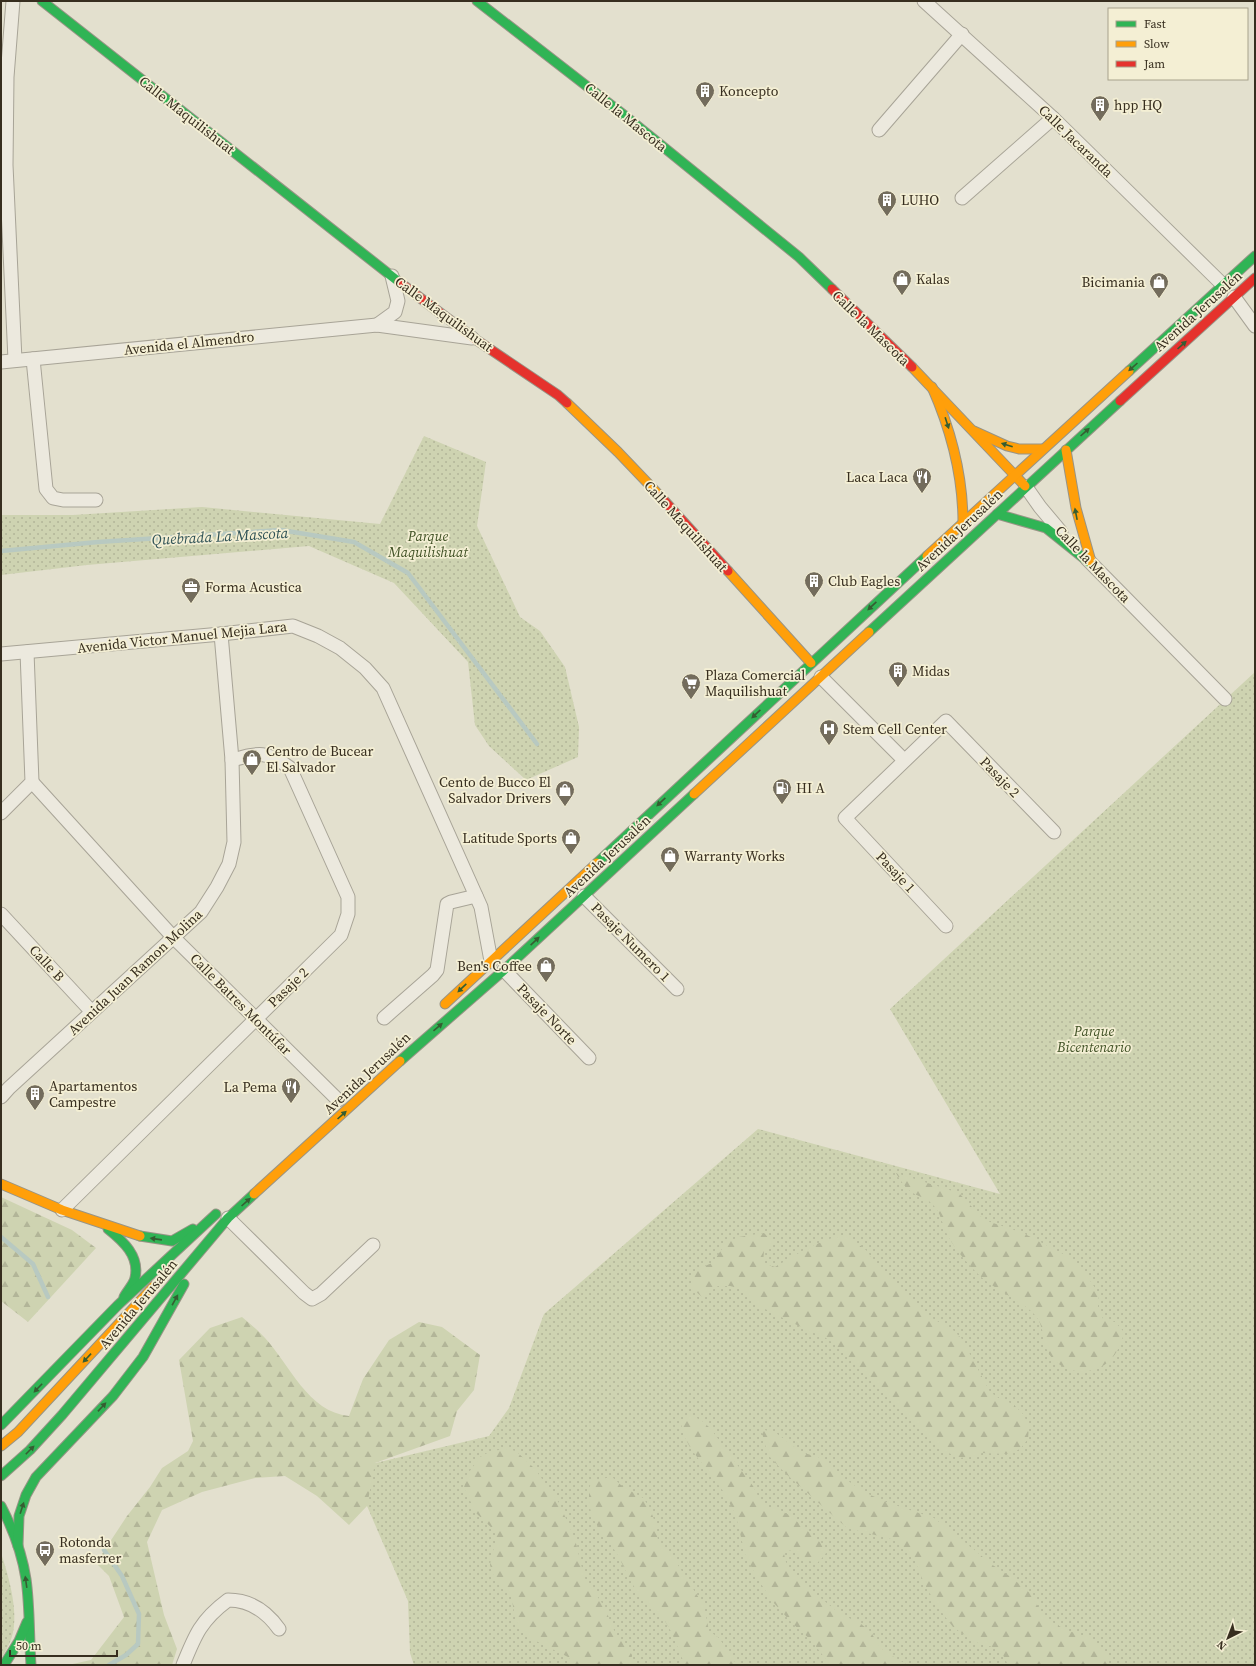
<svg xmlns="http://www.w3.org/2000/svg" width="1256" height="1666" font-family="'Source Serif 4',serif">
  <defs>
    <pattern id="grass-dots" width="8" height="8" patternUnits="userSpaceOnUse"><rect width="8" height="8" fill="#ced3b1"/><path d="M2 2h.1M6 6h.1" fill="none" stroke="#b2b598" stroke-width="1.8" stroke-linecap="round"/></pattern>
    <pattern id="forest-firs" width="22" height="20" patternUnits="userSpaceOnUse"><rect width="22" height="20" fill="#ced3b1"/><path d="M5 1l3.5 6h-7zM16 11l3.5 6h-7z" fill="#b2b598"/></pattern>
  </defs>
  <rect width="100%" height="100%" fill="#e3e0ce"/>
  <g fill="url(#grass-dots)">
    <polygon points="424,436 486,462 477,526 520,617 540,631 565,667 579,727 578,757 526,780 489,746 475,725 468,662 394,583 309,546 87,565 1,575 1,515 73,515 202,507 380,524"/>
    <polygon points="1255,672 1255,1665 414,1665 410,1653 408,1601 367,1506 347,1492 346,1470 489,1436 509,1408 544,1314 758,1129 1000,1194 890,1009"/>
    <path d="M1 1553C9 1577 21 1618 10 1642 8 1648 4 1653 1 1659Z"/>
  </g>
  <g fill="url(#forest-firs)">
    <path d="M896 1173 959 1193 984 1220 1023 1233 1067 1256 1085 1273 1099 1294 1098 1307 1103 1319 1115 1322 1124 1332C1119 1357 1103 1374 1076 1371 1066 1370 1055 1363 1049 1354 1042 1342 1045 1325 1034 1314 1018 1298 994 1290 978 1274 966 1262 952 1246 945 1230 942 1222 940 1212 934 1206 928 1199 920 1197 913 1193 906 1189 900 1180 896 1173Z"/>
    <polygon points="1,1197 72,1230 96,1248 28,1322 1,1301"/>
    <polygon points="764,1233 773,1242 764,1251 763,1263 775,1267 809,1247 832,1238 845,1236 857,1243 867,1251 880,1270 902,1289 921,1309 930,1317 953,1330 962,1339 990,1392 1000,1399 1013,1404 1023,1414 1029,1426 1028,1439 1020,1449 1009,1454 982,1453 971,1457 958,1458 936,1446 870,1377 833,1343 823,1336 811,1332 759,1306 742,1289 730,1286 718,1286 702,1297 693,1289 692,1277 700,1268 712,1263 727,1242 739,1237"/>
    <path d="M242 1317C250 1324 258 1330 265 1338 290 1365 308 1412 349 1416L363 1379 389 1340 419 1322 442 1327 480 1355 474 1390 457 1411 450 1436 375 1463 367 1506 349 1525 317 1496 285 1476 255 1478 202 1492 162 1510 147 1542 164 1615 177 1649 172 1665H68L91 1660 124 1617 109 1576 96 1563 127 1516 150 1487 162 1468 188 1451 193 1441 179 1360 210 1328Z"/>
    <polygon points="689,1415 701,1420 710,1428 753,1486 759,1498 768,1507 780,1510 791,1516 820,1542 826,1553 818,1563 805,1560 796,1551 783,1550 786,1562 792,1573 811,1590 839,1613 861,1624 871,1632 877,1643 885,1652 908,1665 830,1665 812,1641 792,1623 773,1602 757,1578 745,1554 736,1516 730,1504 723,1491 691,1449 685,1438 681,1424"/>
    <polygon points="761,1429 776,1433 801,1452 821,1458 841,1476 864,1492 886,1502 934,1518 971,1547 991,1564 1011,1577 1030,1593 1045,1618 1066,1630 1090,1638 1107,1656 1108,1665 1008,1665 1000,1649 975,1642 953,1627 937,1606 924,1583 914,1558 895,1540 847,1528 785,1473 768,1455"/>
    <polygon points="506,1449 516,1451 535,1469 559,1503 575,1539 584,1577 606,1609 610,1622 616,1634 625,1644 632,1655 631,1665 575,1665 568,1657 532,1639 523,1631 516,1621 511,1596 494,1577 490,1565 492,1553 497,1542 494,1530 476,1513 464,1488 466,1476 481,1456 492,1451"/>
    <path d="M612 1477 622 1486 643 1498 650 1508 654 1520 659 1545 676 1562 704 1606 709 1631 719 1638 737 1665H685C678 1649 673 1632 663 1618 657 1609 648 1604 641 1596 630 1583 625 1568 617 1554 600 1527 583 1517 591 1481Z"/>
  </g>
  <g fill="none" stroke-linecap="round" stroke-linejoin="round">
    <g stroke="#b8c9c1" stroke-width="4.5">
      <polyline points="1,551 98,542 281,530 354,542 408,573 537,744"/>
      <polyline points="1,1237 33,1264 48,1297"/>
      <polyline points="104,1550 122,1576 139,1614 138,1644 126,1655 109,1665"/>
    </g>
    <g stroke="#a8a497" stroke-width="15">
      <g id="street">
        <polyline points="13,1 7,77 6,165 15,360"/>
        <polyline points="924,1 1053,118 1223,285"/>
        <polyline points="879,130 962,34"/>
        <polyline points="962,198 1053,118"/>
        <polyline points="1234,297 1255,326"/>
        <polyline points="377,325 395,312 398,301 392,276"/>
        <polyline points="33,359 46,489 53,498 63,500 96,500"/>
        <polyline points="1,362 377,325 472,338"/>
        <polyline points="1026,487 1040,507 1061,532"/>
        <polyline points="1087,559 1225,699"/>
        <polyline points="1,654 221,634 293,626 318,636 340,648 365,668 383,688 481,907 491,961"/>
        <polyline points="821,677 904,760"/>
        <polyline points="32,782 173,937 338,1100"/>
        <polyline points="1,813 32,782 27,652"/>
        <polyline points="584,896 677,989"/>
        <polyline points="1,914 92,1012"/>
        <polyline points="946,926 845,818 946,721 1054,832"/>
        <polyline points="504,970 589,1058"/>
        <polyline points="384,1018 433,975 437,970 447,904 451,902 476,896"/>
        <polyline points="1,1097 9,1088 201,912 217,887 229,864 234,842 232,760 221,634"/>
        <path d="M62 1210 341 935 348 914V897L290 768C267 750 258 753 232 760"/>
        <polyline points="228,1218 304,1293 312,1299 321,1294 373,1245"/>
        <path d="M183 1665C195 1635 201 1620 228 1600 250 1600 267 1612 279 1629"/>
      </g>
    </g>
    <g stroke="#989486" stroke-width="11">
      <g id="fast">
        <polyline points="42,1 399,282"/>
        <polyline points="477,1 624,115 799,257 832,289"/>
        <polyline points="1129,371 1255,256"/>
        <polyline points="997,514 1046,528 1091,564"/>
        <polyline points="869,632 1120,401"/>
        <polyline points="597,863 927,556"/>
        <polyline points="400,1061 504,970 694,794"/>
        <path d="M108 1229C123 1241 140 1256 135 1278 134 1284 127 1291 124 1297"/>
        <polyline points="140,1236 172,1241 193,1229"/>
        <polyline points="1,1425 118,1305 216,1214"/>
        <polyline points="1,1476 30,1450 62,1415 228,1218 254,1194"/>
        <path d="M1 1506C13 1529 22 1553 26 1579 30 1607 29 1636 31 1665"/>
        <polyline points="18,1546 19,1516 26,1495 36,1477 113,1396 143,1357 184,1284"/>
        <polyline points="4,1665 19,1641 27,1622"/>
      </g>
    </g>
    <g stroke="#989486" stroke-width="11">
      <g id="slow">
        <polyline points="912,367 1025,486"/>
        <path d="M932 387C951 430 963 475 963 523"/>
        <polyline points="567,403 618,452 660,496"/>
        <polyline points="974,431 1007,446 1019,449 1042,449"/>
        <polyline points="1066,450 1076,508 1092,565"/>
        <polyline points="927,556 1129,371"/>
        <polyline points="728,571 811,663"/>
        <polyline points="694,794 869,632"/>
        <polyline points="445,1004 597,863"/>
        <polyline points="1,1184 62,1210 140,1236"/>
        <polyline points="254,1194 400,1061"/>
        <polyline points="1,1446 18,1432 154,1286"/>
      </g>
    </g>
    <g stroke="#989486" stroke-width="11">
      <g id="jam">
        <polyline points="399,282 475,339 558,395 567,403"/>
        <polyline points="832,289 912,367"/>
        <polyline points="1120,401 1255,278"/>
        <polyline points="660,496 728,571"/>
      </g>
    </g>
    <use href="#street" stroke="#ece9de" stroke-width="13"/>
    <use href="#fast" stroke="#30b455" stroke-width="9"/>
    <use href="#slow" stroke="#ff9f0a" stroke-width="9"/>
    <use href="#jam" stroke="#e5322d" stroke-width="9"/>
  </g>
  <defs><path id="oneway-solid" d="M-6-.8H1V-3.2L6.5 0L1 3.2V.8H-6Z"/></defs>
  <g fill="#355d32">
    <use href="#oneway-solid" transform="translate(1182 345) rotate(-42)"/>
    <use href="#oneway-solid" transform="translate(1133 367) rotate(138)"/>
    <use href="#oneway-solid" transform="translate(947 423) rotate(72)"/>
    <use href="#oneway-solid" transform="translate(1085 432) rotate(-42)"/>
    <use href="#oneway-solid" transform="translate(1007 445) rotate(-162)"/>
    <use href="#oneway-solid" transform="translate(1076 514) rotate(-101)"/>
    <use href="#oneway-solid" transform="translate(872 606) rotate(137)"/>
    <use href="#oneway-solid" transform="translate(756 714) rotate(137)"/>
    <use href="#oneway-solid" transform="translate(661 802) rotate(137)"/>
    <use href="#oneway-solid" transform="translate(535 941) rotate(-43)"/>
    <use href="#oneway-solid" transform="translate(462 988) rotate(136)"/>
    <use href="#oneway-solid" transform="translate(438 1027) rotate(-41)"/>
    <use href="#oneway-solid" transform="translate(342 1115) rotate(-42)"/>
    <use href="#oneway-solid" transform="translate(246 1202) rotate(-42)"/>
    <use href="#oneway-solid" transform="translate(156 1239) rotate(-172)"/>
    <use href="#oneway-solid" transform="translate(175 1300) rotate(-61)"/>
    <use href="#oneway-solid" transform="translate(87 1358) rotate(133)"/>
    <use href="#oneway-solid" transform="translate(38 1388) rotate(134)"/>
    <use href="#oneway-solid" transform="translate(102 1407) rotate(-47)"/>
    <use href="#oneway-solid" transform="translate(30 1450) rotate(-45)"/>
    <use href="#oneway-solid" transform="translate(22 1508) rotate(-72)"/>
    <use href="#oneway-solid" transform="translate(26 1582) rotate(-98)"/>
  </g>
  <defs>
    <g id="building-pin" transform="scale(1)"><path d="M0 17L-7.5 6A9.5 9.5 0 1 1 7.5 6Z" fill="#736c5c" stroke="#f4efd4"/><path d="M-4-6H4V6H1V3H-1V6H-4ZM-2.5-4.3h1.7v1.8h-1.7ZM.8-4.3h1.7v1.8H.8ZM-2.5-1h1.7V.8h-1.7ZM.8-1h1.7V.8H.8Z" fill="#fff"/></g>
    <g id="shop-pin" transform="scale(1)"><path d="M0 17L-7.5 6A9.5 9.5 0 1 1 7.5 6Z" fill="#736c5c" stroke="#f4efd4"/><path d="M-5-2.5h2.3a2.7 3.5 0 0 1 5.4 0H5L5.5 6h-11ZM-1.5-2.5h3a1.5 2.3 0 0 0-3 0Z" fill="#fff"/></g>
    <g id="restaurant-pin" transform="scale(1)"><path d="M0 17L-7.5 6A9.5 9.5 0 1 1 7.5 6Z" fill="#736c5c" stroke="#f4efd4"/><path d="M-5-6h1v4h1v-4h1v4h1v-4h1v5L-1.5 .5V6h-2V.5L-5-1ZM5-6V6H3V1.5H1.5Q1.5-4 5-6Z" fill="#fff"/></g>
    <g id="office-pin" transform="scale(1)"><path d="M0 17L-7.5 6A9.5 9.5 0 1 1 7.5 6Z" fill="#736c5c" stroke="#f4efd4"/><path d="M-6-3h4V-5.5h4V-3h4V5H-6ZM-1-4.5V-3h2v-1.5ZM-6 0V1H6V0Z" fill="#fff"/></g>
    <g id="supermarket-pin" transform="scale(1)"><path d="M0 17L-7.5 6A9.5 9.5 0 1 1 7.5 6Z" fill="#736c5c" stroke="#f4efd4"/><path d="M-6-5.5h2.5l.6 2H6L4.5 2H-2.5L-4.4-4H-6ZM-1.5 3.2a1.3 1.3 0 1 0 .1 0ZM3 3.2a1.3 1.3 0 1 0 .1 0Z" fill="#fff"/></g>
    <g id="hospital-pin" transform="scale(1)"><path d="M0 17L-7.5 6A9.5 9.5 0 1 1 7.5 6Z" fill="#736c5c" stroke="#f4efd4"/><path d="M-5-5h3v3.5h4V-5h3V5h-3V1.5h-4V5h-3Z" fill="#fff"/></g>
    <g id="fuel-pin" transform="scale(1)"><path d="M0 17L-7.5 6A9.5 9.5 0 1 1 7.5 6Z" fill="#736c5c" stroke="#f4efd4"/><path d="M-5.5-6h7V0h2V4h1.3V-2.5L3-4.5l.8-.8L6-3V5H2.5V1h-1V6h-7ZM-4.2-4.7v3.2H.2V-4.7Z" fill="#fff"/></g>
    <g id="bus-pin" transform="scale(1)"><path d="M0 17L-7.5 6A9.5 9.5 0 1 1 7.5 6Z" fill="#736c5c" stroke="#f4efd4"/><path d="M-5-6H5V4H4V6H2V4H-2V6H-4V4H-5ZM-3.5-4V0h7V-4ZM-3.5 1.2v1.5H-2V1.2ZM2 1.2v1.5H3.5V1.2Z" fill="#fff"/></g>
  </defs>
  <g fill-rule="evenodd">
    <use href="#building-pin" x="705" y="91"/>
    <use href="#building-pin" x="1100" y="105"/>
    <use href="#building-pin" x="887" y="200"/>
    <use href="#shop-pin" x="902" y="279"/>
    <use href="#shop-pin" x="1159" y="282"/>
    <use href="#restaurant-pin" x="922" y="477"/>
    <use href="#building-pin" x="814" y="581"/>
    <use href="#office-pin" x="191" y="587"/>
    <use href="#building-pin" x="898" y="671"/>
    <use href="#supermarket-pin" x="691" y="683"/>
    <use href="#hospital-pin" x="829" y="729"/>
    <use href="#shop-pin" x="252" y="759"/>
    <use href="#fuel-pin" x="782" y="788"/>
    <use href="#shop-pin" x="565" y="790"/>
    <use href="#shop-pin" x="571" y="838"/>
    <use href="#shop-pin" x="670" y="856"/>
    <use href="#shop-pin" x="546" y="966"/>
    <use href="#restaurant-pin" x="291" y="1087"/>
    <use href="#building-pin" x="35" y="1094"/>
    <use href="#bus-pin" x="45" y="1550"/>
  </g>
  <g text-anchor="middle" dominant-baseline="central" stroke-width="3.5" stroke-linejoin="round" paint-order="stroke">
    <g font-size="14" fill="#372e1f" stroke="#f4efd4" text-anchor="start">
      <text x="719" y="91">Koncepto</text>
      <text x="1114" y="105">hpp HQ</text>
      <text x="901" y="200">LUHO</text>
      <text x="916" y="279">Kalas</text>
      <text x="1145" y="282" text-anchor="end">Bicimania</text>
      <text x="908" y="477" text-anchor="end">Laca Laca</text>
      <text x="828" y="581">Club Eagles</text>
      <text x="205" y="587">Forma Acustica</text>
      <text x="912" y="671">Midas</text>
      <text x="705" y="675">Plaza Comercial<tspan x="705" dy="16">Maquilishuat</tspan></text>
      <text x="843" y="729">Stem Cell Center</text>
      <text x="266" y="751">Centro de Bucear<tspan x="266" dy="16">El Salvador</tspan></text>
      <text x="551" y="782" text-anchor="end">Cento de Bucco El<tspan x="551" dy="16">Salvador Drivers</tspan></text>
      <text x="796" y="788">HI A</text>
      <text x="557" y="838" text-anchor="end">Latitude Sports</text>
      <text x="684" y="856">Warranty Works</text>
      <text x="532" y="966" text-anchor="end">Ben's Coffee</text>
      <text x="49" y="1086">Apartamentos<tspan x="49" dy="16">Campestre</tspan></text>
      <text x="277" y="1087" text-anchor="end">La Pema</text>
      <text x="59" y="1542">Rotonda<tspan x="59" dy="16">masferrer</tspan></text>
    </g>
    <g font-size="14" fill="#372e1f" stroke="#f4efd4">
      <text transform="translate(187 115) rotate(38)">Calle Maquilishuat</text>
      <text transform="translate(626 117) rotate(39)">Calle la Mascota</text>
      <text transform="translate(1076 141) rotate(44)">Calle Jacaranda</text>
      <text transform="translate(1198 311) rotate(-42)">Avenida Jerusalén</text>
      <text transform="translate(444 314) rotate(36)">Calle Maquilishuat</text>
      <text transform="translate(871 328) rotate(44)">Calle la Mascota</text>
      <text transform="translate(189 343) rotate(-6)">Avenida el Almendro</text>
      <text transform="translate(686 526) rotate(48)">Calle Maquilishuat</text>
      <text transform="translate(959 530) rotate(-43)">Avenida Jerusalén</text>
      <text transform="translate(1093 564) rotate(46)">Calle la Mascota</text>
      <text transform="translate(182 637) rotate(-6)">Avenida Victor Manuel Mejia Lara</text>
      <text transform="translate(1000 777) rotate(46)">Pasaje 2</text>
      <text transform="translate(607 856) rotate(-43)">Avenida Jerusalén</text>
      <text transform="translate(896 872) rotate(47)">Pasaje 1</text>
      <text transform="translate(631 942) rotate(45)">Pasaje Numero 1</text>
      <text transform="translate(47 963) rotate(47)">Calle B</text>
      <text transform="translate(135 972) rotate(-43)">Avenida Juan Ramon Molina</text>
      <text transform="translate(288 987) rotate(-44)">Pasaje 2</text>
      <text transform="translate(241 1004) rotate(45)">Calle Batres Montúfar</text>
      <text transform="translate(547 1014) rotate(46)">Pasaje Norte</text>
      <text transform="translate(367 1073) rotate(-43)">Avenida Jerusalén</text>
      <text transform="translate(138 1304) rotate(-50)">Avenida Jerusalén</text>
    </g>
    <g font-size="14" font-style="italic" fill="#415226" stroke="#f4efd4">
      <text x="428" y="536">Parque<tspan x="428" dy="16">Maquilishuat</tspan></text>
      <text x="1094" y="1031">Parque<tspan x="1094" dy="16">Bicentenario</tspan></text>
    </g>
    <g font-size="15" font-style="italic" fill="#2f5256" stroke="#f4efd4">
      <text transform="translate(220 536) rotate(-3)">Quebrada La Mascota</text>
    </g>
  </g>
  <rect width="1256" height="1666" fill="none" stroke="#372e1f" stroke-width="4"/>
  <rect x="1108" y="8" width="140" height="72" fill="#f4efd4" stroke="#a8a28c"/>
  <rect x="1116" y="21" width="20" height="6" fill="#30b455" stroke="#a8a28c"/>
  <text x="1144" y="28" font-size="12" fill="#372e1f">Fast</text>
  <rect x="1116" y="41" width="20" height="6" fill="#ff9f0a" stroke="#a8a28c"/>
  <text x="1144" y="48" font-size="12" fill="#372e1f">Slow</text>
  <rect x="1116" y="61" width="20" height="6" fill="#e5322d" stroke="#a8a28c"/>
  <text x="1144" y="68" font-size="12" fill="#372e1f">Jam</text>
  <g transform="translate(1228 1638) rotate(222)" stroke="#f4efd4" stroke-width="3" paint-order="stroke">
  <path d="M0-3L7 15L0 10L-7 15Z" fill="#372e1f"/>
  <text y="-6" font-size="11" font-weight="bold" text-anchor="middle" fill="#372e1f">N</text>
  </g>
  <path d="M10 1650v6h107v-6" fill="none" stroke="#372e1f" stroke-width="2"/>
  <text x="16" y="1650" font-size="12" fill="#372e1f" stroke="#f4efd4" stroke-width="3" paint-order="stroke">50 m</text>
</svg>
